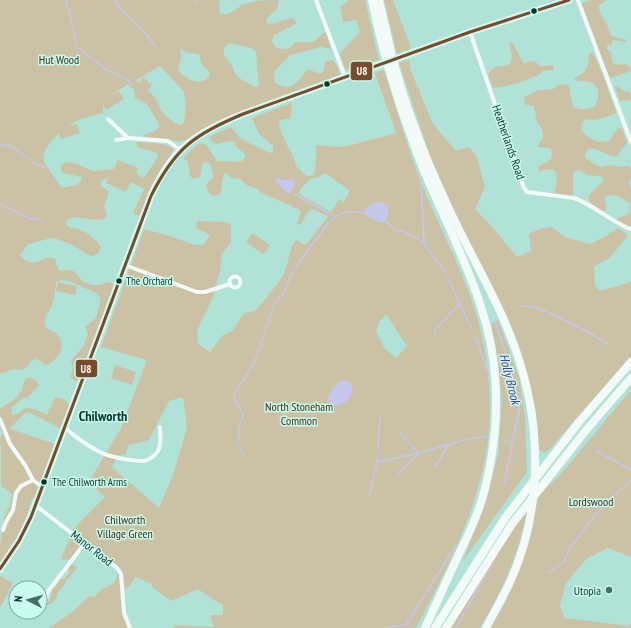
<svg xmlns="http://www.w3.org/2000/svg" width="631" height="628" font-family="'PT Sans Narrow',sans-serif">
  <rect width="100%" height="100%" fill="#b1e2d7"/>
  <g fill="#cbc2a6" fill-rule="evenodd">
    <path d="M0 0H220L219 2 220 8 219 13C228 18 236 8 244 4 256 0 267 0 279 0L277 9 267 18 266 23C275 26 284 18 293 18L296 21V24L274 35 272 41 275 47C283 51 291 50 295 42H314L323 33H326L331 49 321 47 290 55 274 72 275 83C293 93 296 83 307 70 312 69 316 74 321 73L324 70 325 62 332 60C337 64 339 69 340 75L213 123C206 129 195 138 186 140 173 143 157 138 144 137L143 135C149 132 155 132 160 127L159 124 147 104 135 98 134 90 128 84 102 101 119 91 124 99 106 110 103 105V113L78 120 68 126 77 124 80 133 61 139 59 133C53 139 41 151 44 161 46 167 58 182 62 188L77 185 82 179V177L63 173 61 170V166L66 162 75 163 93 171 114 169 118 160 138 168 136 173 142 177H145C148 170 157 161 158 154L155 152 137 147V142C149 143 162 142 173 148V150L141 217 133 213 144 189 131 182 126 192 106 183 108 178C103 179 101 181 101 186L109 191 104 206 107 214 106 218C94 225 70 209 65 224 70 229 77 228 83 231 89 234 98 241 101 247L99 253 92 256 88 255 72 245 57 239 51 238 36 242 27 245 20 256C39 272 42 252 55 259L58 269 61 271 69 270 74 271 82 281 92 285H101L107 282 115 284 78 382 70 378 73 367 71 362 72 359 83 347 86 339 88 334 85 327 96 318 100 303V298L96 293 74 283 64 280 57 281 56 283C55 289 55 298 52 305 50 311 43 317 45 325 46 330 54 331 57 334 68 347 58 359 47 365 42 364 41 360 36 359L31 361 26 368 21 370 14 369 0 374ZM228 43 251 48 255 50C258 56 256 60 257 66 257 73 259 79 259 86L256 87 237 77 232 66 224 55V48ZM181 49 187 53 199 54 202 65 208 70 210 75C208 77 207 79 205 80 197 85 180 77 178 68 179 62 184 58 180 52ZM160 66 184 92 186 106 184 122 181 125C175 124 164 115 161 110 157 102 156 96 148 91L152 85 143 77 140 83 136 80Z"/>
    <polygon points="349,0 365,0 379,60 349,70 345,69 340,53 360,32 356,20 343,22 340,7"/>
    <polygon points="384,0 393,0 410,45 410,49 397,54"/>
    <path d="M591 0H607L598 6C600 12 602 16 605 21 608 25 609 31 611 36L627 40 625 42 613 40 611 45 607 46V49L611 52 612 61 616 65 626 64 629 66 631 71 611 78 609 76 581 4Z"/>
    <path d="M512 42 524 64 530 61 536 62 540 66 553 65 554 70 542 71V73C526 81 510 87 493 88L488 75C496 62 499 69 510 64L512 56 509 43Z"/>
    <path d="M590 53H593L605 80 616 112 615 114C609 116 600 120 593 120 590 120 587 118 584 121 575 129 590 139 597 141 601 143 605 141 609 141L618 128H622L627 143 617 156C606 158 601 147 588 149L585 155 586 158 594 164 602 167 610 165 621 167 628 166 631 168V178L629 182 631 190V225L628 227 616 219 626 215 630 212V204C624 198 613 192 605 197 604 202 608 206 605 211 598 210 589 204 588 196L604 180 603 178 600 176 587 175 580 170 575 171 573 174V196L554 194C558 179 561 162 539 172L538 167 551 159 552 151 549 148 538 147C538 142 543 140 543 135 543 129 538 124 536 119 535 114 536 110 533 106L526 105 524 102 525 97 538 90 553 89 561 84 569 85 571 100 574 107C582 111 588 110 595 106 599 98 601 85 589 82 585 81 581 81 576 81L574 79C577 76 581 75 583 73 590 67 587 60 590 53Z"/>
    <polygon points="409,60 411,71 433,124 456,151 469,147 477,157 485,187 475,209 494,229 517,257 531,251 529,234 539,229 552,227 565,237 590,244 606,236 618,228 628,235 610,258 594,266 595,286 600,291 631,282 631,356 546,453 539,450 536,411 520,349 510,323 451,204 430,156 399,63"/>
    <path d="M384 70C396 107 407 146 421 182 438 225 461 266 475 310 489 352 494 411 486 454 475 516 445 573 416 628H173L174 625 214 627 210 615H223V605L214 600 198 589 171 601 152 587V584L135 577 130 586 125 589 122 570 119 567 73 531 82 520 105 497 99 492 91 478 121 428 147 360 101 347 144 229 167 235 195 245H203L210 236 205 232 196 228 197 221 224 222 231 224V242L222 254 220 271 213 297 197 331 198 344 210 352 223 335 232 331 244 313 255 311C264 300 274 289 282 277 289 266 288 249 296 240L306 245 328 216 311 209C305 213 305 220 300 225L297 224 301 212 298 209 260 192 256 188 248 186 240 179 231 178 225 173C220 180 224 188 219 195L213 196 209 193C205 186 206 183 213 178V173L210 163 203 162 202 165 200 177 193 179 190 176 188 162 183 158 197 145 203 143 207 146 217 161C221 162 224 161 228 161 235 161 239 164 245 159V154L236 147 235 142 231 141 216 144C212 142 210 141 210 136L231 127 241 139 270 153 273 152V146L259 134 252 118 291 103 292 112 290 119H284L280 121 279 126 286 143 293 156 296 166 307 176 314 175 316 163V145L340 147 352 145 396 133 375 73ZM325 173 350 191 344 202 339 199 331 212 299 194 301 188 310 179 317 178ZM381 202 383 223C371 220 372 218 369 206ZM386 314 407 346 396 358 385 349 376 331 380 321ZM183 397 187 428 173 475 159 508 112 467 117 456 125 455 129 445 149 440 169 401Z"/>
    <polygon points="614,85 627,92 630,92 631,100 620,101"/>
    <polygon points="252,233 270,245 264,254 246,243"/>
    <polygon points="58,282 77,286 75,295 56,291"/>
    <polygon points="498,320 519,377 525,416 527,472 463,561 484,506 498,455 502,403 497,353 491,324"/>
    <polygon points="115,365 136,372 132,385 111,378"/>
    <path d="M29 377 37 381 39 386 28 397 23 398 12 407 11 411 12 415C18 415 20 412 24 409 31 406 41 412 47 415L55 397 65 400 70 405 61 429 29 412 25 413 12 426 11 429 55 444 35 498H32C26 523 15 543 0 564V545L4 517 10 505 12 494 1 486V451L0 438 3 434 0 427V408C7 405 15 400 19 394 24 388 22 380 29 377Z"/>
    <polygon points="631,390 631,557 608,548 586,559 566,583 560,606 565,618 629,626 631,623 631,628 490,628 505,603 518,573 531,535 538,496 560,475"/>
    <path d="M528 508C520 551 502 591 480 628H450L503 542Z"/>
    <polygon points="70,537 78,542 80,547 70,560 61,559"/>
    <path d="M71 564 77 567 58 593C56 601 48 610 40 603L44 604 50 601 52 590 59 582 58 581 60 579H64L70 572 68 569Z"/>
    <path d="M118 573 120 580 122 610 128 628H49L71 613 89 596 95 597C97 594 100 591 102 589 112 583 114 587 118 573Z"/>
    <polygon points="0,576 13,583 0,608"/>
  </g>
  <g fill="#c5c7ed">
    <path d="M277 178 286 180 294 179 295 185 289 194C282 190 280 185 275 180Z"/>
    <path d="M375 202H381L389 207 387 219 383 223C376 221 369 218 364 213L365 209Z"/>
    <path d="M342 381H346L352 385C355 398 338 413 328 401 329 392 334 385 342 381Z"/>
  </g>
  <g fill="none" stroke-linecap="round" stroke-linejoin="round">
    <g stroke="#c5c7ed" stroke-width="1.5">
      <polyline points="66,0 76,41"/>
      <polyline points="81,0 82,1"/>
      <polyline points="114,0 121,9 140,27 156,47"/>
      <polyline points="196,0 197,2"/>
      <polyline points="76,46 104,68 124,78 134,85"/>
      <polyline points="0,145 11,146 36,164 49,169"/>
      <polyline points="421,181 424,243"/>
      <polyline points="294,194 335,216"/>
      <polyline points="0,204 28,218 36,219 42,221"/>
      <path d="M331 221C341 211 351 211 364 213"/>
      <polyline points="385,221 395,230 403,231 416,238 424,244 444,270 472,329"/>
      <polyline points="520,306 536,307 579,327 608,344"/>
      <polyline points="495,321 507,358 519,410 504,485"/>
      <polyline points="435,335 435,330 460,303"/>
      <polyline points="475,335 489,375"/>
      <polyline points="499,375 511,375"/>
      <polyline points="505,441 513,443"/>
      <polyline points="596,451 631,469"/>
      <polyline points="244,456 238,445 239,425 242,419 243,414 234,399 234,394 248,373 256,358 271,313 275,303 282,295 295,268 328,223"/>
      <polyline points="377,462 419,453 468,439 488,436"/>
      <polyline points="435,467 448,445"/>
      <polyline points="397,476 419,453 399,432"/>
      <polyline points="369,497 377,462 380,417"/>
      <polyline points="548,573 564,562 571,545 577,540 588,524 602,508 631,480"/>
      <polyline points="384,628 406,625 456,545"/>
      <polyline points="456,628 492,563"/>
    </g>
    <g stroke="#f3fbf9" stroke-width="4">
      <polyline points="316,0 345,77"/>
      <polyline points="578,0 631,142"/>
      <path d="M470 32 524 188 527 192 574 198C594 205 610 221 630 229"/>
      <polyline points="108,119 128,138"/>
      <polyline points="116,140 128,138 168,141 180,150"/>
      <polyline points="125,265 197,292 205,292 230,284"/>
      <circle cx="235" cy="282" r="5.5"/>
      <polyline points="0,419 10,444 25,465 33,480 42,487"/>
      <path d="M65 427C72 435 90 447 100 452 109 457 133 461 143 461 148 461 155 456 158 451 162 444 160 434 160 427"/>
      <polyline points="35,505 117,568 121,574 124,613 130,628"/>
      <polyline points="3,530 6,522 13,510 16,493 21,486 33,480"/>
      <polyline points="40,594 43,593 47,596 44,600 40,599"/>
      <polyline points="46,594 85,543"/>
    </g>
    <path stroke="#f3fbf9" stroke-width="7" d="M0 569 19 541 31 517 151 196C172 148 196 133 243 114L470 32 569 0"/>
    <g stroke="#f3fbf9" stroke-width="8">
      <path d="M372 0C383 56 401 112 422 166 441 212 466 259 481 307 498 357 500 413 490 465 487 482 483 500 476 516 470 533 461 548 454 565 444 586 435 607 425 628"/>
      <path d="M379 0C383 17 387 35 391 52 404 103 423 153 445 200 467 250 497 297 515 348 542 422 543 508 511 580 503 597 494 612 486 628"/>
      <polyline points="435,628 505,518 579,422 631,362"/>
      <polyline points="446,628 512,524 587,429 631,378"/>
    </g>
    <g stroke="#c9fbef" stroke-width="6">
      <path id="bus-1" d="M0 569 19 541 31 517 151 196C175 148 195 134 243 114L470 32 569 0"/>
    </g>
    <use href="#bus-1" stroke="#7a4b2a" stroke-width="3"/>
  </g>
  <g fill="#0a322a" stroke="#c9fbef" stroke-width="1.5">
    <circle cx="534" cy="11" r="3.5"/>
    <circle cx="327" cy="84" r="3.5"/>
    <circle cx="119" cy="281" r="3.5"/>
    <circle cx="44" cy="482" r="3.5"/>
  </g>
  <circle fill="#447067" stroke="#c9fbef" stroke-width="1.5" cx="609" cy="590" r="4"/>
  <g text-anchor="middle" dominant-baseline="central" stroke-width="3" stroke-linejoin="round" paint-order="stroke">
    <g font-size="11" fill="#0a322a" stroke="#c9fbef" text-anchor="start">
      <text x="126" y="281">The Orchard</text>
      <text x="52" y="482">The Chilworth Arms</text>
    </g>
    <g font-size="12" fill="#442811" stroke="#c9fbef">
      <text x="59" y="59">Hut Wood</text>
      <text x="299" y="406">North Stoneham<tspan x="299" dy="14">Common</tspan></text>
      <text x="591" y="501">Lordswood</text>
      <text x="125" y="519">Chilworth<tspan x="125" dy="14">Village Green</tspan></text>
    </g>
    <g font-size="12" fill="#0a322a" stroke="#c9fbef">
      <text transform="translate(509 142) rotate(71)">Heatherlands Road</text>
      <text transform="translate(92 548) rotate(38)">Manor Road</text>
    </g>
    <g font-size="12" fill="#0a322a" stroke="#c9fbef" text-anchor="end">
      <text x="601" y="590">Utopia</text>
    </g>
    <g font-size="13" font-style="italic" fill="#5c3b90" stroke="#c9fbef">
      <text transform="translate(510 379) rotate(76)">Holly Brook</text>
    </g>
    <g font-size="14" font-weight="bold" fill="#00332a" stroke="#c9fbef">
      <text x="103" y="416">Chilworth</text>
    </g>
  </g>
  <g stroke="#c9fbef" stroke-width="1.5">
    <rect x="350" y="61" width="23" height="20" rx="4" fill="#7a4b2a"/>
    <rect x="75" y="359" width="23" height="19" rx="4" fill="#7a4b2a"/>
  </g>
  <g font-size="11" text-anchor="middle" font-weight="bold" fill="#fff">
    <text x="362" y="75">U8</text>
    <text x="86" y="373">U8</text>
  </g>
  <g transform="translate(28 600) rotate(276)"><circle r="19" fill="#c9fbef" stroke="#7daba0"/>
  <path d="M0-3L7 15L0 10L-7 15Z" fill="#447067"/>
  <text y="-6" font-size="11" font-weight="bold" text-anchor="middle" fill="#0a322a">N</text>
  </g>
</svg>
